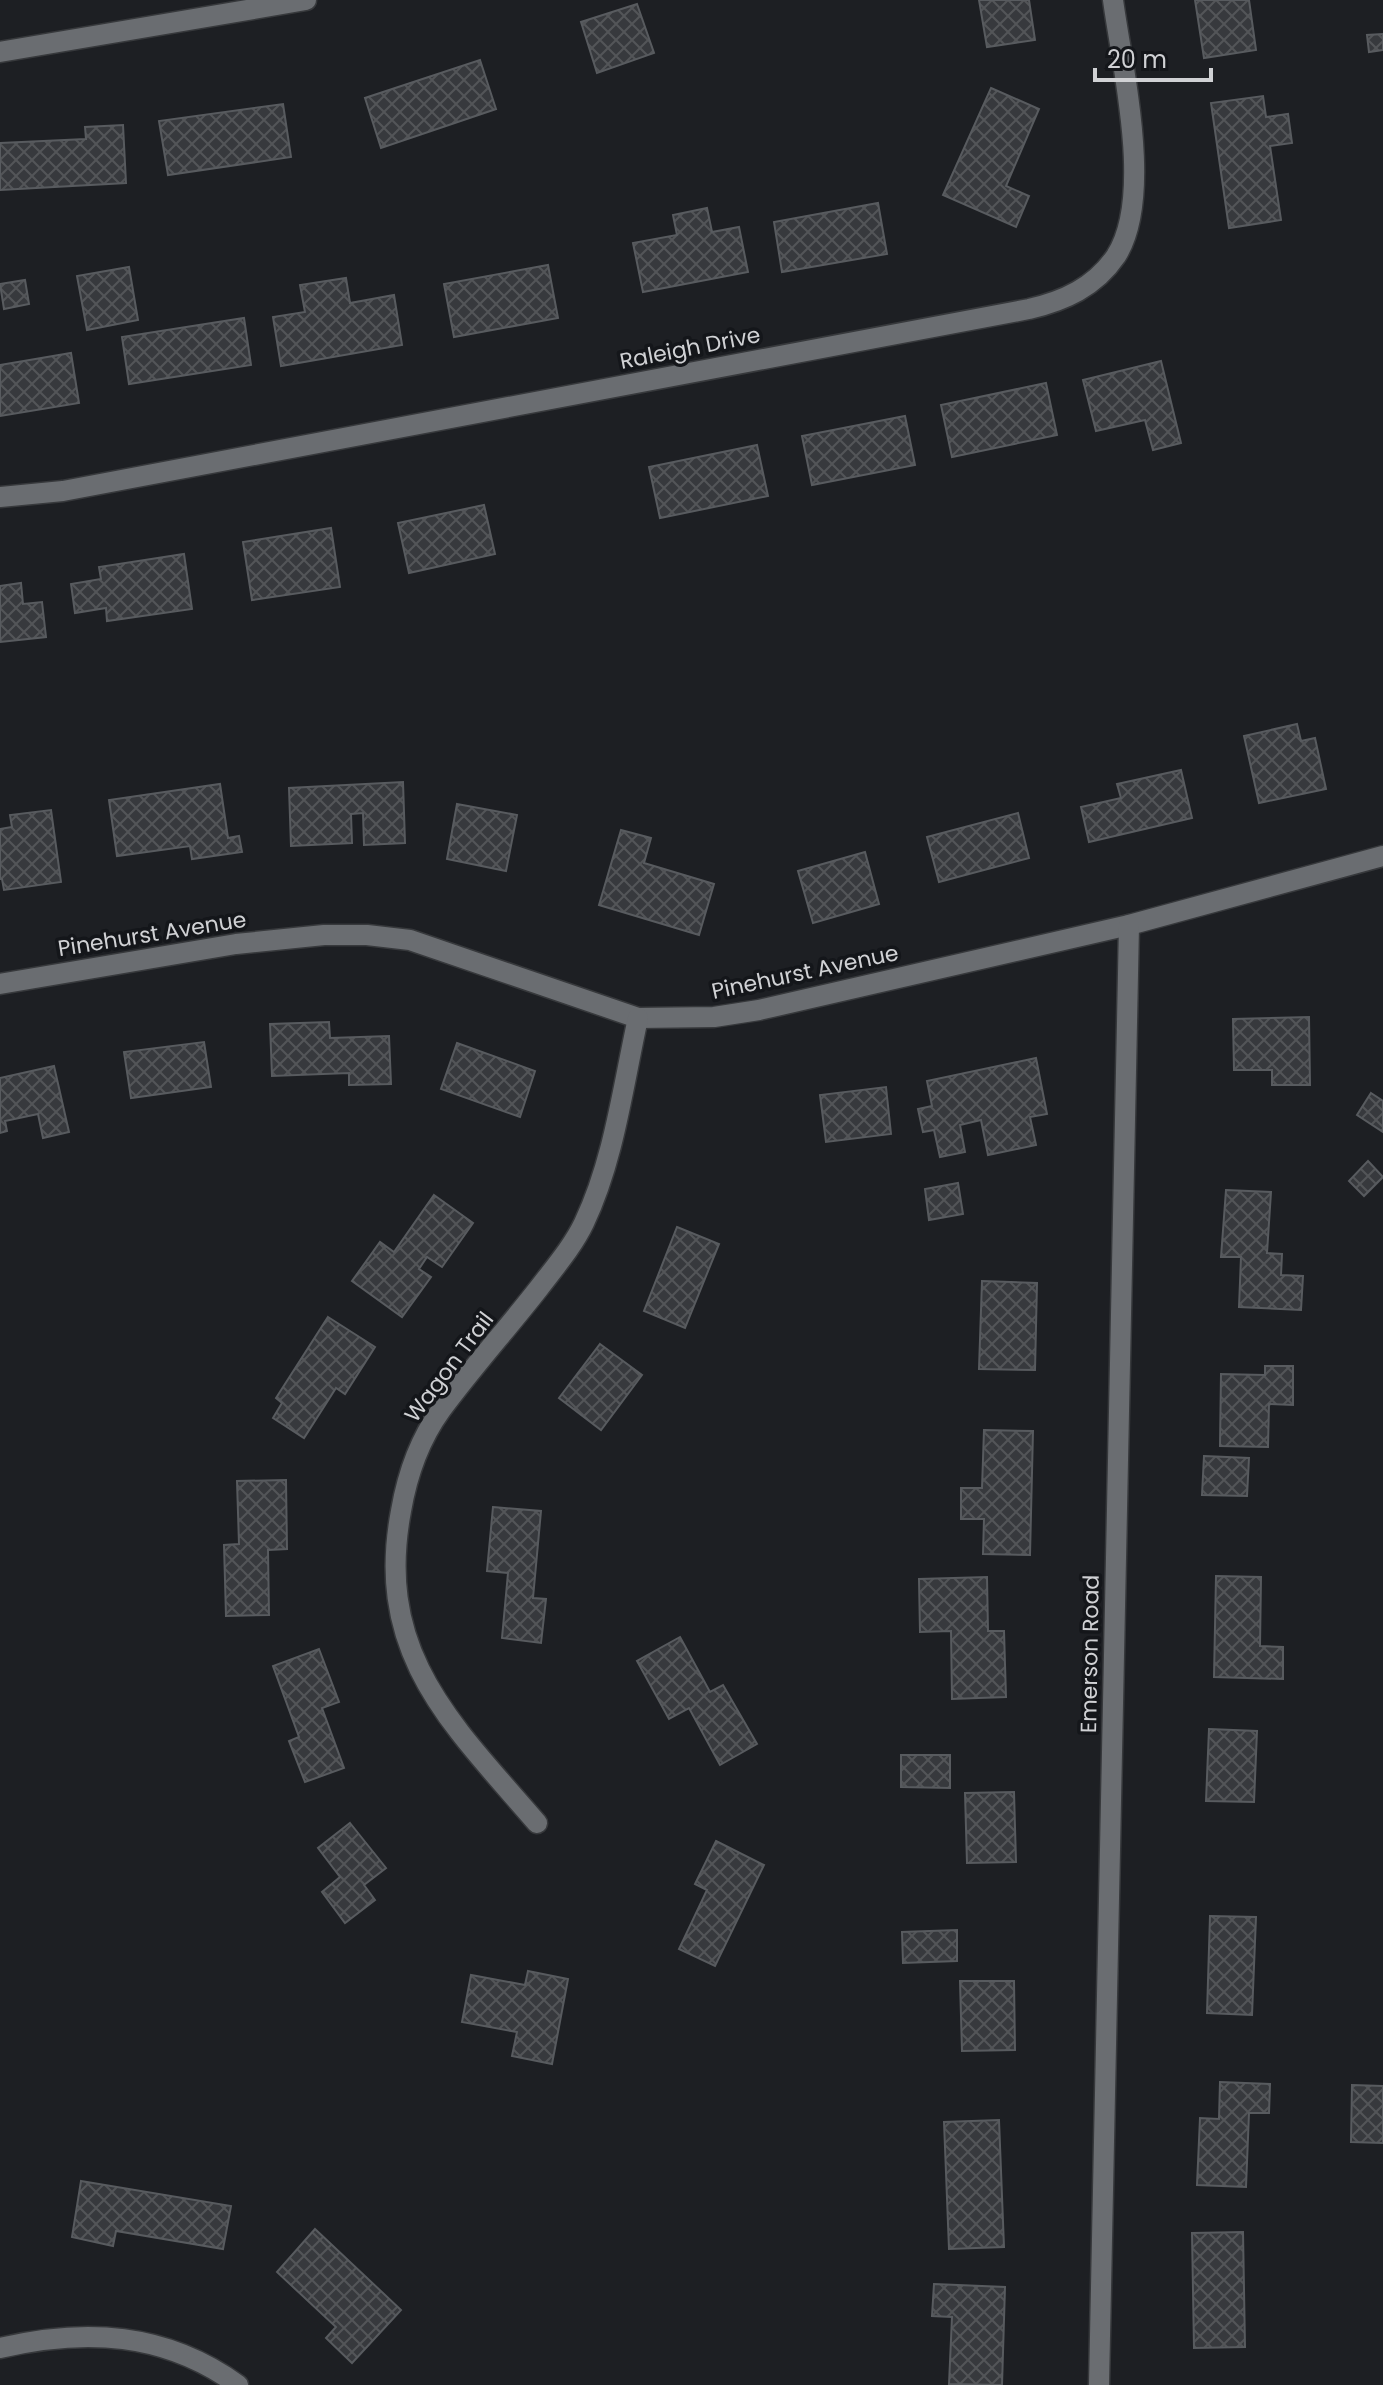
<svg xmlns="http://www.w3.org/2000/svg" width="1383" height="2385" font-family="Poppins,sans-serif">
  <defs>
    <pattern id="building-cross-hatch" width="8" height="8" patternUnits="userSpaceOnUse" patternTransform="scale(2)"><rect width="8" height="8" fill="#37393d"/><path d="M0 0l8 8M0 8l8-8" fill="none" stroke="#535558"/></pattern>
  </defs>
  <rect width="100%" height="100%" fill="#1d1f23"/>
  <g fill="url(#building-cross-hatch)" stroke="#585b5f" stroke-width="2">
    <polygon points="979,0 1029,0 1035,40 987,47"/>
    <polygon points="1195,0 1249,0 1256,50 1204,58"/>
    <polygon points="637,4 654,53 597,73 581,22"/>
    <polygon points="1383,34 1383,50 1369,52 1367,35"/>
    <polygon points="480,60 496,109 381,148 365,98"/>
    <polygon points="991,88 1039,109 1006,186 1029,196 1016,227 943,195"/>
    <polygon points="1263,96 1266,117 1288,114 1292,143 1270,146 1281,220 1229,228 1211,103"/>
    <polygon points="283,104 291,157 168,175 159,121"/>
    <polygon points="123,125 126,183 0,190 0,143 86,139 85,127"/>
    <polygon points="878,203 887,254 782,272 774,222"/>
    <polygon points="707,208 712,232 739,227 748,272 643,292 633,243 677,235 673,215"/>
    <polygon points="548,265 558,318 454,337 444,284"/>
    <polygon points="129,267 138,320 87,330 77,276"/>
    <polygon points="346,278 350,303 394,295 402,345 281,366 273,317 305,312 300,285"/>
    <polygon points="25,280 29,304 4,309 0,284"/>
    <polygon points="244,318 251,365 129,384 122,337"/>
    <polygon points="71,353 79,403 0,416 0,365"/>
    <polygon points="1161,361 1181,443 1153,450 1145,420 1096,431 1083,380"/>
    <polygon points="1046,383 1057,435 952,457 941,405"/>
    <polygon points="905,416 915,465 812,485 802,436"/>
    <polygon points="757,445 768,496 660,518 649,467"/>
    <polygon points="484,505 495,554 409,573 398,523"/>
    <polygon points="331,528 340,587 252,600 243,542"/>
    <polygon points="184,554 192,609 107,621 106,608 75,613 71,584 101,579 99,567"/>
    <polygon points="21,583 23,604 42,602 46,637 0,642 0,586"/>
    <polygon points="1297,724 1301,741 1315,738 1326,789 1259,803 1244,736"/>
    <polygon points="1181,770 1192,818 1089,842 1081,807 1121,798 1117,784"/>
    <polygon points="403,782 405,843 364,845 363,813 351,814 352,843 291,846 289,788"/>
    <polygon points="220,784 228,838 239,836 242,852 192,859 190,846 117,856 109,800"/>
    <polygon points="457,804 517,815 506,871 447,859"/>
    <polygon points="51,810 61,882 4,890 2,879 0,879 0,829 12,827 10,815"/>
    <polygon points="1018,813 1029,858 939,882 927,837"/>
    <polygon points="621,830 651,838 644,863 714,884 699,935 599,905"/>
    <polygon points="865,852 879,904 813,923 798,871"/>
    <polygon points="1309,1017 1310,1085 1272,1085 1272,1070 1234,1070 1233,1019"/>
    <polygon points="329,1022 330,1038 389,1036 391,1084 349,1085 349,1073 272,1076 270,1024"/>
    <polygon points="204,1042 211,1087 131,1098 124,1052"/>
    <polygon points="457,1043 535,1071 520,1117 441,1089"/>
    <polygon points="1036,1058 1047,1114 1030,1117 1036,1145 988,1155 981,1120 960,1125 965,1152 940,1157 934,1130 923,1132 918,1109 932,1106 927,1081"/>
    <polygon points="54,1066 69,1132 43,1138 38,1114 5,1121 7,1131 0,1133 0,1078"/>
    <polygon points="886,1087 891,1134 826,1142 820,1095"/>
    <polygon points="1371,1093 1383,1101 1383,1132 1357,1115"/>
    <polygon points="1368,1161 1383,1177 1364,1196 1349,1181"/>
    <polygon points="958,1183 963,1214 929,1220 925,1189"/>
    <polygon points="1226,1190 1271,1192 1267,1253 1282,1254 1281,1275 1303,1276 1301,1310 1239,1307 1241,1257 1221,1257"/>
    <polygon points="434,1195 473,1223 442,1267 427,1257 419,1269 431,1277 402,1317 352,1281 380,1242 394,1252"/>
    <polygon points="677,1227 719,1244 685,1328 644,1311"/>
    <polygon points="982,1281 1037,1283 1035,1370 979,1369"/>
    <polygon points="328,1317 375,1347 345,1394 336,1388 304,1438 273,1418 282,1403 276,1398"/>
    <polygon points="600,1344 642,1375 601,1430 559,1398"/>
    <polygon points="1265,1366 1293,1366 1293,1405 1269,1404 1268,1447 1220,1446 1221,1374 1265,1375"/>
    <polygon points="984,1430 1033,1431 1030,1555 983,1554 984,1519 961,1519 961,1488 982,1488"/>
    <polygon points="1204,1456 1249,1458 1247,1496 1202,1495"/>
    <polygon points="286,1480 287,1549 268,1550 269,1615 226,1616 224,1545 239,1544 237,1481"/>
    <polygon points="493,1507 541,1511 533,1598 546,1599 541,1643 502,1638 508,1573 487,1571"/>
    <polygon points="1216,1576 1261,1577 1260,1646 1283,1647 1283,1679 1214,1677"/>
    <polygon points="987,1577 988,1631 1004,1631 1006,1697 952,1699 951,1631 920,1632 919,1579"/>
    <polygon points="680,1637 710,1692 723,1685 757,1744 720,1765 689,1708 669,1719 637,1661"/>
    <polygon points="319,1649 339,1702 322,1708 344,1768 305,1782 289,1741 299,1737 273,1666"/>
    <polygon points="1209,1729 1257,1731 1254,1802 1206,1801"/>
    <polygon points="901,1755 950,1755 950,1788 901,1787"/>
    <polygon points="1014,1792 1016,1862 967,1863 965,1793"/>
    <polygon points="350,1823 386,1868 364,1885 375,1900 345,1923 322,1892 340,1877 318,1848"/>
    <polygon points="716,1841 764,1865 715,1966 679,1949 707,1890 695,1884"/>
    <polygon points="1210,1916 1256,1917 1252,2015 1207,2013"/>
    <polygon points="957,1930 957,1961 903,1963 902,1932"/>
    <polygon points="528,1971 568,1979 552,2064 512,2056 517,2032 462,2022 471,1975 525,1985"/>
    <polygon points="960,1981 1014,1981 1015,2050 962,2051"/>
    <polygon points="1220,2082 1270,2084 1269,2113 1249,2113 1246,2187 1197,2185 1200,2118 1219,2119"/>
    <polygon points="1352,2085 1383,2086 1383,2143 1351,2142"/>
    <polygon points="999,2120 1004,2247 949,2249 944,2122"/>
    <polygon points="81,2181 231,2206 223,2249 116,2231 113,2246 72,2237"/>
    <polygon points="315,2229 401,2310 352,2363 326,2338 336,2327 277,2272"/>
    <polygon points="1243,2232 1245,2347 1194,2348 1192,2233"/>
    <polygon points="934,2284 1005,2287 1002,2385 949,2384 952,2317 932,2316"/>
  </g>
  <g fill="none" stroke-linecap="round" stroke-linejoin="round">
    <g stroke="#37393c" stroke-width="23">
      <g id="minor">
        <polyline points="0,52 306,0"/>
        <path d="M0 497 63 491 1029 309C1064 301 1095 287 1116 256 1154 197 1122 67 1113 0"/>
        <polyline points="0,984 236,944 324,935 367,935 410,940 638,1018 714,1017 759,1010 1129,925 1383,856"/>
        <path d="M537 1823C452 1724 374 1654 401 1511 407 1476 420 1439 441 1410 472 1368 507 1329 539 1288 555 1267 573 1246 584 1223 614 1160 623 1086 638 1018"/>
        <path d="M0 2348C85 2328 165 2332 238 2385"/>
        <polyline points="1099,2385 1129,925"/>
      </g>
    </g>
    <use href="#minor" stroke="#6a6d71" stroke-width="20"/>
  </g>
  <g text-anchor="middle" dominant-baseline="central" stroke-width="7" stroke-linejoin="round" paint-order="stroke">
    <g font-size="22" fill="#d0d1d4" stroke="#14161a">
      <text transform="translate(690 348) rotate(-11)">Raleigh Drive</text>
      <text transform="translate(152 934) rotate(-9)">Pinehurst Avenue</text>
      <text transform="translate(805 972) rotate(-12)">Pinehurst Avenue</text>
      <text transform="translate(449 1367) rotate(-53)">Wagon Trail</text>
      <text transform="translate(1090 1654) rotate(-89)">Emerson Road</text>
    </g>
  </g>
  <path d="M1095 68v12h116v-12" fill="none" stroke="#d0d1d4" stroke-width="4"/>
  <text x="1107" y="68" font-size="24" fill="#d0d1d4" stroke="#14161a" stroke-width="6" paint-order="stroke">20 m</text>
</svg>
